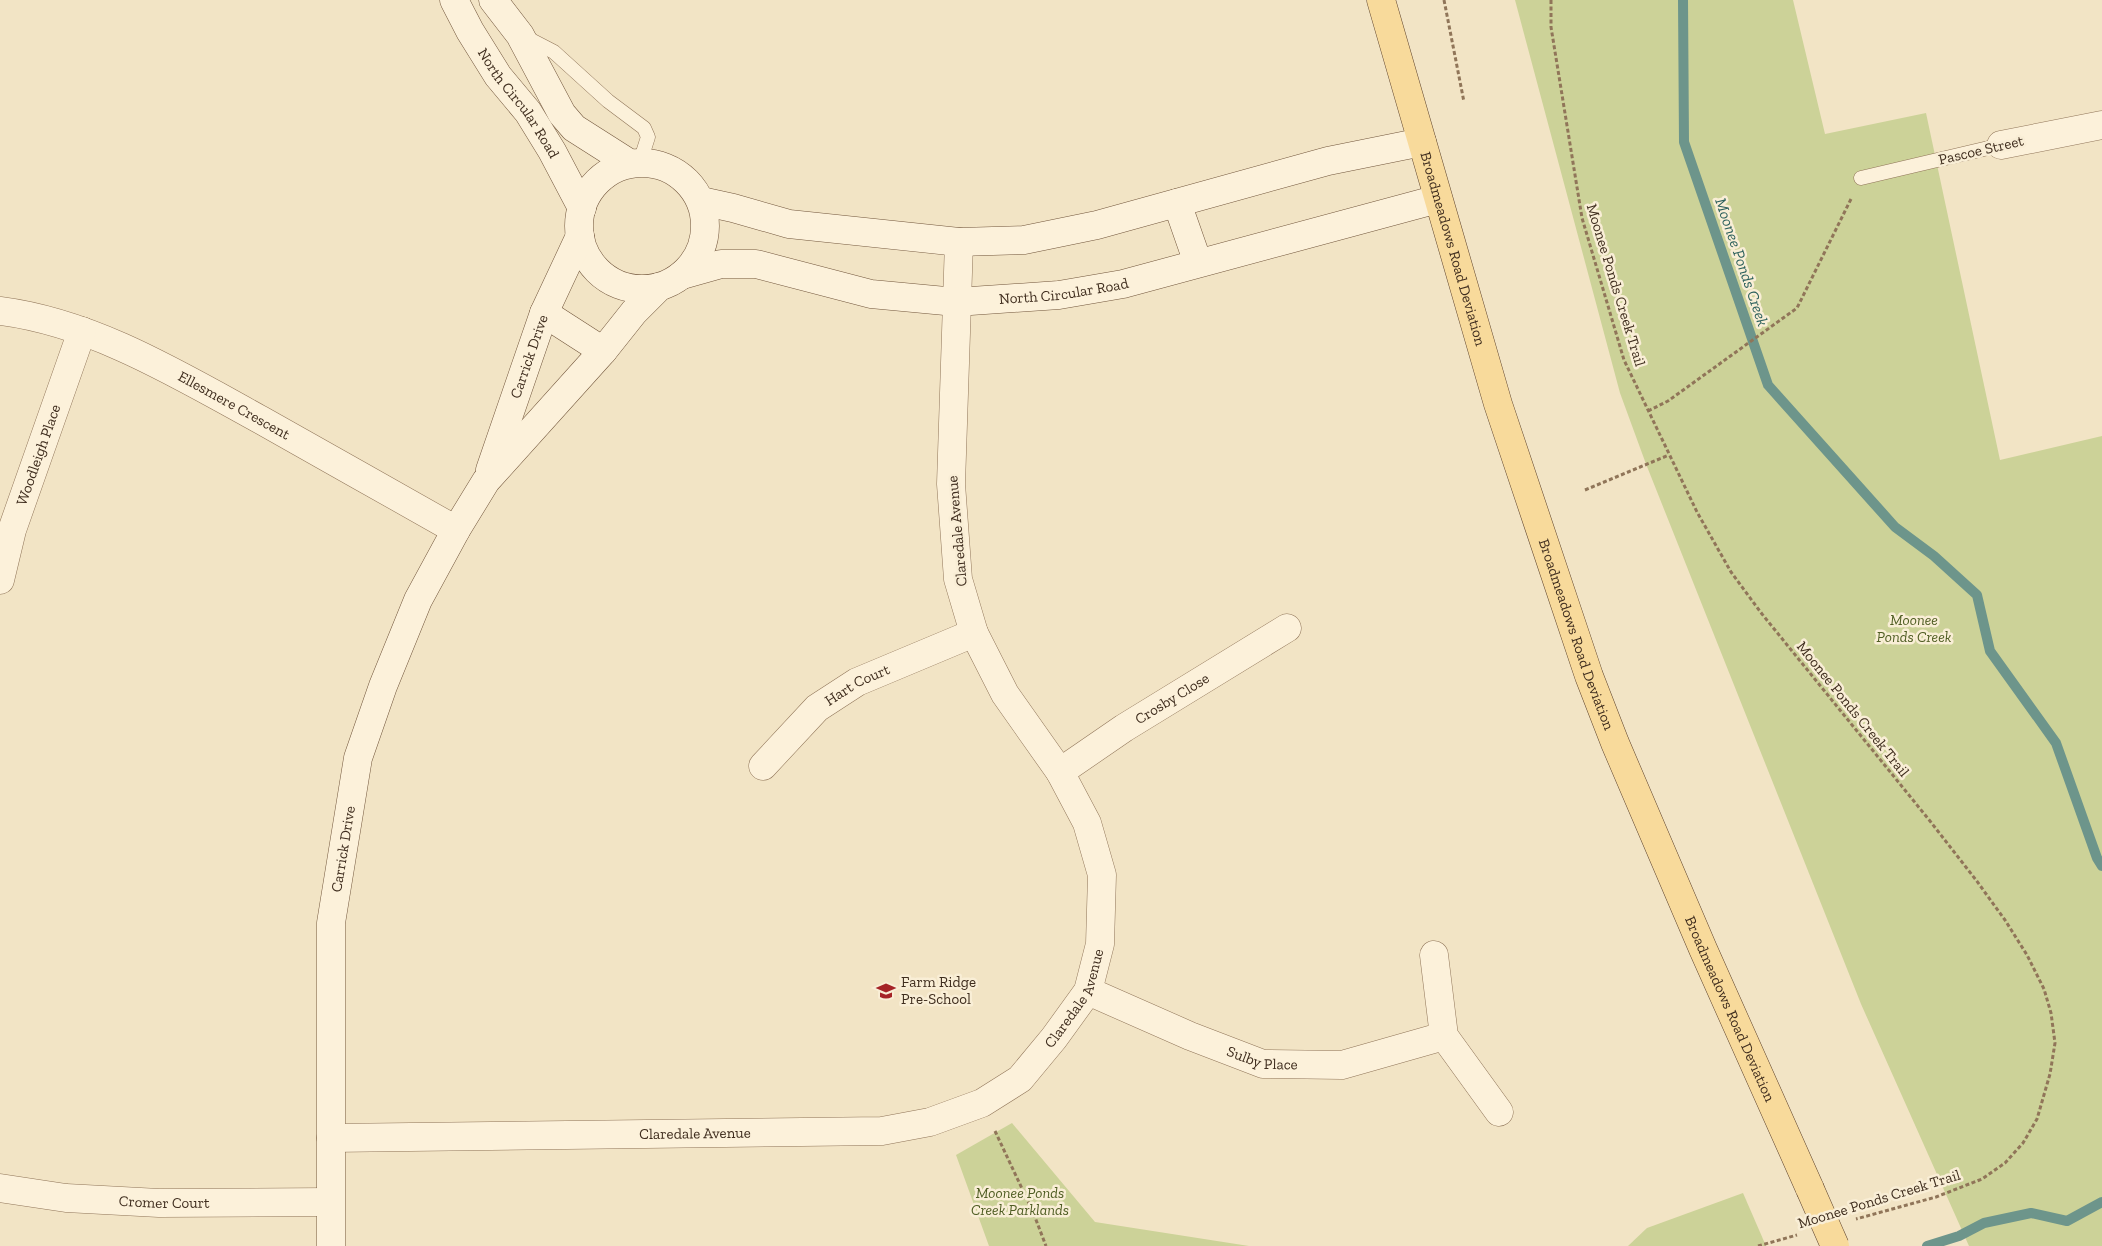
<svg xmlns="http://www.w3.org/2000/svg" width="2102" height="1246" font-family="'Zilla Slab',serif">
  <rect width="100%" height="100%" fill="#f2e4c5"/>
  <g fill="#ccd298">
    <polygon points="1515,0 1793,0 1825,134 1926,113 2000,460 2102,436 2102,1246 1969,1246 1861,1004 1646,464 1620,393"/>
    <polygon points="1012,1123 1095,1222 1249,1246 989,1246 956,1155"/>
    <polygon points="1743,1193 1766,1246 1628,1246 1647,1228"/>
  </g>
  <g fill="none" stroke-linecap="round" stroke-linejoin="round">
    <g stroke="#6d958b" stroke-width="10">
      <polyline points="1683,0 1684,142 1768,385 1895,527 1934,556 1977,595 1990,651 2056,743 2097,858 2102,866"/>
      <polyline points="1927,1246 1959,1236 1984,1223 2031,1213 2067,1221 2102,1202"/>
    </g>
    <g stroke="#907559" stroke-width="15">
      <g id="lane">
        <polyline points="525,37 554,52 608,101 644,128 648,137 640,162"/>
        <polyline points="1861,178 2001,145"/>
      </g>
    </g>
    <g stroke="#907559" stroke-width="29">
      <g id="street">
        <polyline points="2001,145 2102,125"/>
        <path id="s1" d="M0 311C94 323 179 375 261 420 326 457 391 493 456 530"/>
        <path id="s2" d="M0 580 12 530 82 331"/>
        <path id="s3" d="M763 766 817 708 857 682 974 633"/>
        <path id="s4" d="M1060 772 1124 728 1287 628"/>
        <polyline points="1434,955 1444,1036 1499,1112"/>
        <path id="s5" d="M1088 991 1190 1036 1263 1064 1342 1065 1444 1036"/>
        <path id="s6" d="M331 1138 882 1131 930 1122 982 1103 1020 1079 1054 1038 1088 991 1100 944 1102 875 1087 823 1060 772 1005 694 974 633 958 579 951 484 959 242"/>
        <path id="s7" d="M0 1188 66 1198 159 1203 330 1202"/>
      </g>
    </g>
    <g stroke="#72563c" stroke-width="29">
      <g id="secondary">
        <path id="s8" d="M454 0 470 31 498 76 528 112 552 151 582 208"/>
        <polyline points="493,0 520,35 562,114 574,128 629,163"/>
        <circle cx="642" cy="226" r="63"/>
        <polyline points="701,201 733,208 789,224 959,242 1024,240 1097,225 1328,161 1422,142"/>
        <polyline points="1177,203 1198,263"/>
        <path id="s9" d="M682 275 721 264H756L871 294 956 302 1059 295 1123 284 1438 199"/>
        <polyline points="544,313 603,351"/>
        <path id="s10" d="M490 470 544 313 580 236"/>
        <path id="s11" d="M331 1246V923L358 758 383 686 418 600 456 530 486 481 603 351 634 312 659 287"/>
      </g>
    </g>
    <g stroke="#5e432d" stroke-width="29">
      <g id="primary">
        <path id="s12" d="M1381 0 1498 404 1589 676 1615 743 1703 949 1810 1189"/>
      </g>
    </g>
    <g stroke="#907559" stroke-width="3" stroke-dasharray="4 2.5" stroke-linecap="butt">
      <polyline points="1444,0 1464,102"/>
      <polyline points="1551,0 1551,27 1582,218 1624,360 1697,512 1731,572 1762,614 1930,821 1976,880 2005,920 2027,955 2044,989 2051,1013 2055,1043 2050,1074 2037,1119 2023,1143 2005,1163 1982,1179 1936,1197 1856,1219"/>
      <polyline points="1648,411 1668,401 1797,308 1851,199"/>
      <polyline points="1585,490 1669,455"/>
      <polyline points="995,1131 1033,1212 1046,1246"/>
      <polyline points="1758,1246 1797,1235"/>
    </g>
    <use href="#lane" stroke="#fcf1da" stroke-width="14"/>
    <use href="#street" stroke="#fcf1da" stroke-width="28"/>
    <use href="#secondary" stroke="#fcf1da" stroke-width="28"/>
    <use href="#primary" stroke="#f8da9b" stroke-width="28"/>
    <g stroke="#5e432d" stroke-width="29" stroke-linecap="butt">
      <polyline id="primary-bridge" points="1810,1189 1835,1246"/>
    </g>
    <use href="#primary-bridge" stroke="#f8da9b" stroke-width="28"/>
  </g>
  <defs>
    <g id="school-bare" transform="scale(1.5)"><path d="M0-5L7-2L0 1L-7-2ZM-4 1L0 2.5L4 1V4Q0 6-4 4Z" fill="#a52326" stroke="#f9eed6" stroke-width="2.5" paint-order="stroke"/></g>
  </defs>
  <g fill-rule="evenodd">
    <use href="#school-bare" x="886" y="991"/>
  </g>
  <g text-anchor="middle" dominant-baseline="central" stroke-width="5" stroke-linejoin="round" paint-order="stroke">
    <g font-size="15" fill="#3f2d1e" stroke="#f9eed6">
      <text stroke="none"><textPath href="#s8" startOffset="122">North Circular Road</textPath></text>
      <text transform="translate(1981 150) rotate(-13)">Pascoe Street</text>
      <text stroke="none"><textPath href="#s12" startOffset="259">Broadmeadows Road Deviation</textPath></text>
      <text transform="translate(1616 285) rotate(73)">Moonee Ponds Creek Trail</text>
      <text stroke="none"><textPath href="#s9" startOffset="388">North Circular Road</textPath></text>
      <text stroke="none"><textPath href="#s10" startOffset="120">Carrick Drive</textPath></text>
      <text stroke="none"><textPath href="#s1" startOffset="254">Ellesmere Crescent</textPath></text>
      <text stroke="none"><textPath href="#s2" startOffset="131">Woodleigh Place</textPath></text>
      <text transform="translate(957 531) rotate(-95)">Claredale Avenue</text>
      <text stroke="none"><textPath href="#s12" startOffset="664">Broadmeadows Road Deviation</textPath></text>
      <text stroke="none"><textPath href="#s3" startOffset="126">Hart Court</textPath></text>
      <text stroke="none"><textPath href="#s4" startOffset="134">Crosby Close</textPath></text>
      <text transform="translate(1853 709) rotate(51)">Moonee Ponds Creek Trail</text>
      <text stroke="none"><textPath href="#s11" startOffset="398">Carrick Drive</textPath></text>
      <text stroke="none"><textPath href="#s6" startOffset="799">Claredale Avenue</textPath></text>
      <text stroke="none"><textPath href="#s12" startOffset="1069">Broadmeadows Road Deviation</textPath></text>
      <text stroke="none"><textPath href="#s5" startOffset="188">Sulby Place</textPath></text>
      <text stroke="none"><textPath href="#s6" startOffset="364">Claredale Avenue</textPath></text>
      <text transform="translate(1879 1199) rotate(-17)">Moonee Ponds Creek Trail</text>
      <text stroke="none"><textPath href="#s7" startOffset="165">Cromer Court</textPath></text>
    </g>
    <g font-size="15" font-style="italic" fill="#4f5d23" stroke="#f9eed6">
      <text x="1914" y="620">Moonee<tspan x="1914" dy="17">Ponds Creek</tspan></text>
      <text x="1020" y="1193">Moonee Ponds<tspan x="1020" dy="17">Creek Parklands</tspan></text>
    </g>
    <g font-size="15" fill="#3f2d1e" stroke="#f9eed6" text-anchor="start">
      <text x="901" y="982">Farm Ridge<tspan x="901" dy="17">Pre-School</tspan></text>
    </g>
    <g font-size="16" font-style="italic" fill="#2c605c" stroke="#f9eed6">
      <text transform="translate(1742 262) rotate(71)">Moonee Ponds Creek</text>
    </g>
  </g>
</svg>
